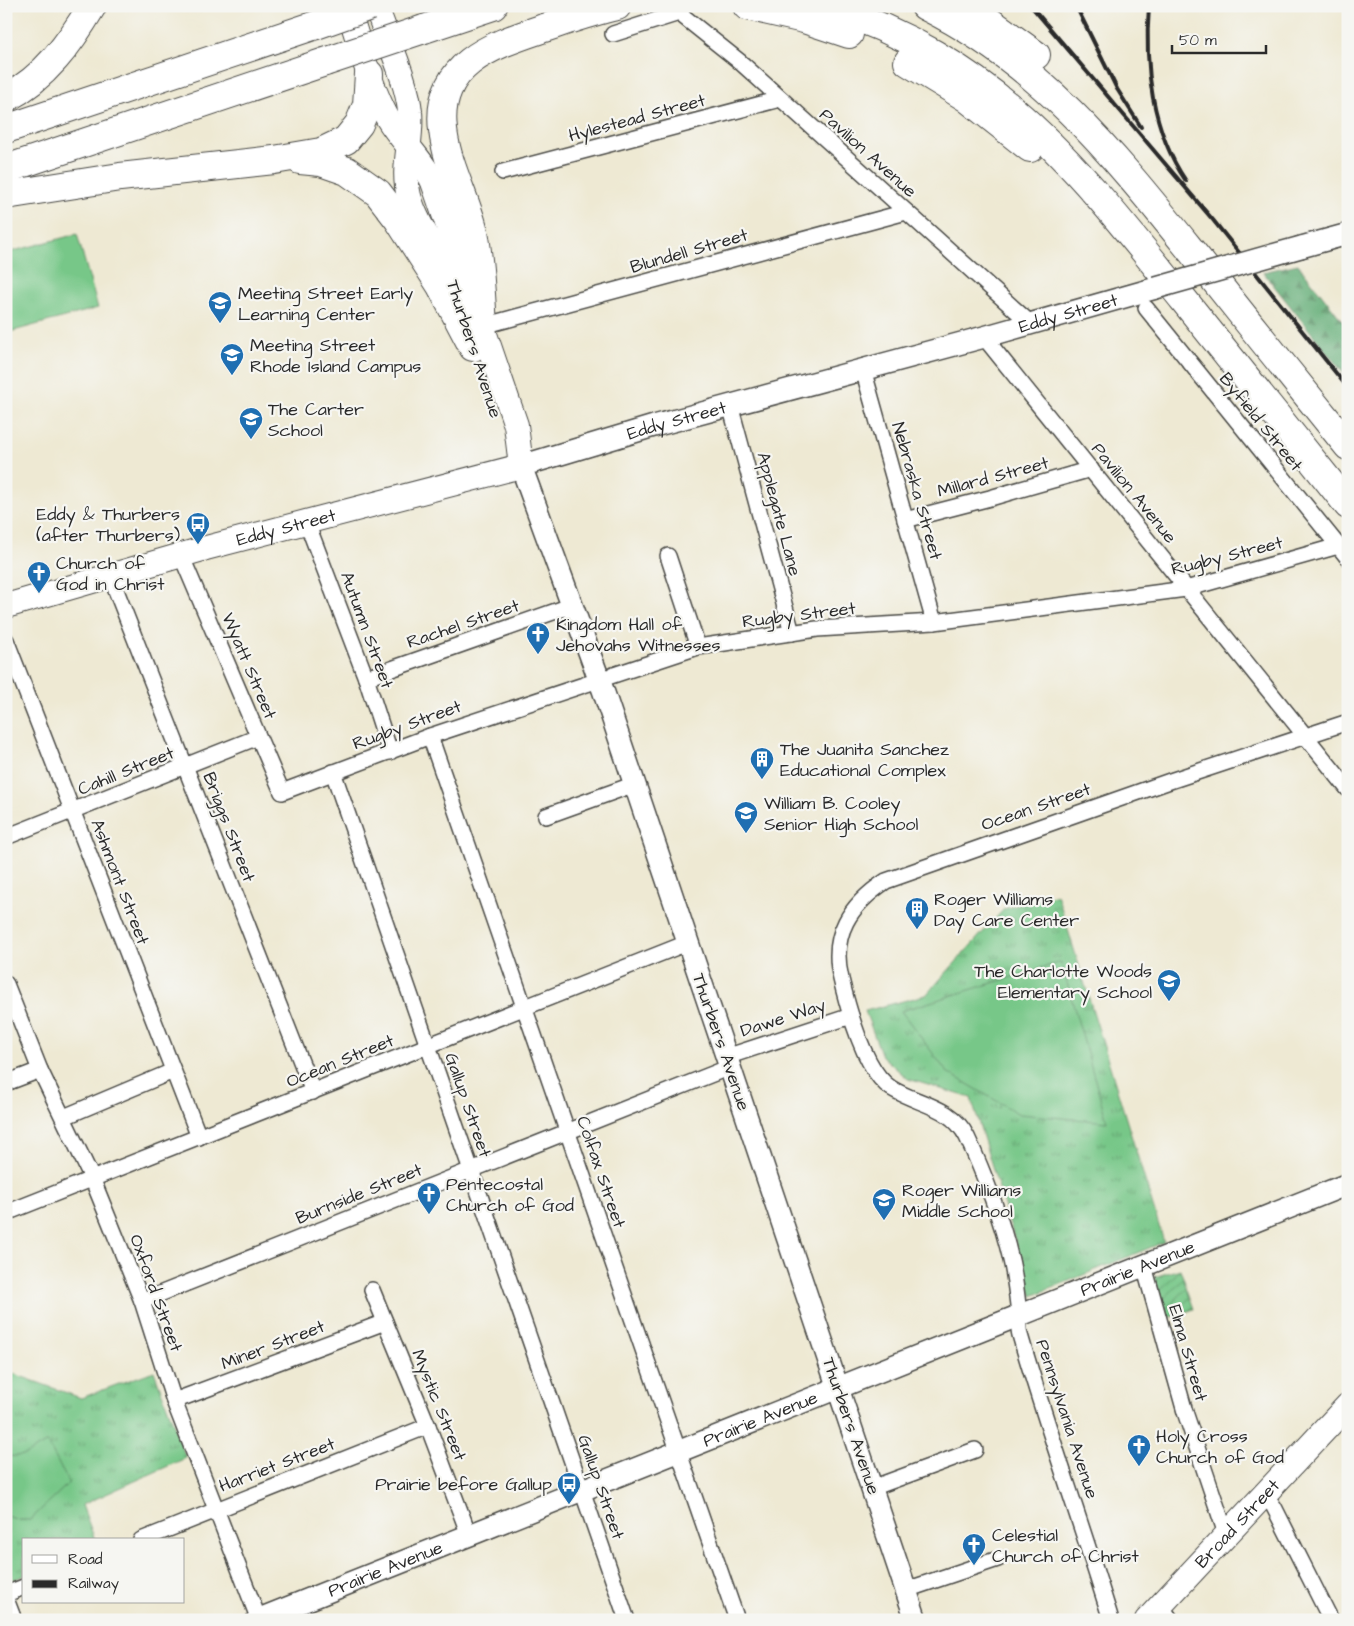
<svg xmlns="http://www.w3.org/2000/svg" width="1354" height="1626" font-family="'Architects Daughter',sans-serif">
  <defs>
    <pattern id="grass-tufts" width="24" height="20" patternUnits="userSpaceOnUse" patternTransform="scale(1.25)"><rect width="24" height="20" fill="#77c788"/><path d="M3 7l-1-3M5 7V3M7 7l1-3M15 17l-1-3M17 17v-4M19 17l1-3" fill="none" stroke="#62a26f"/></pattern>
    <pattern id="forest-firs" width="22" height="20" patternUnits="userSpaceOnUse" patternTransform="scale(1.25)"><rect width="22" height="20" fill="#61ac74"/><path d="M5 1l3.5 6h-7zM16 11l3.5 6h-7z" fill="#508c5f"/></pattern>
    <pattern id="garden-furrows" width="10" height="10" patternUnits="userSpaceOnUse" patternTransform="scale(1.25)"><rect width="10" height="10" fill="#77c788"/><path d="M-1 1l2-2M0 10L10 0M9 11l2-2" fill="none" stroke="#62a26f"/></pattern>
  </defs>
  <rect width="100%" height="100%" fill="#f6f6f2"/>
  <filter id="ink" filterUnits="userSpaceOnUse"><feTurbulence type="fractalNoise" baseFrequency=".02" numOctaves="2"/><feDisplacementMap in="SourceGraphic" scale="10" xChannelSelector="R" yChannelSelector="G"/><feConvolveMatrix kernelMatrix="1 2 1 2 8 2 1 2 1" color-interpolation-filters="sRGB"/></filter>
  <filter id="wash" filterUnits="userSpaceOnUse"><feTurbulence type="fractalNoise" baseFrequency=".0096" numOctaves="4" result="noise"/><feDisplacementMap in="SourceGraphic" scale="20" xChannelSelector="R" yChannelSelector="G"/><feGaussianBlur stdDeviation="1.12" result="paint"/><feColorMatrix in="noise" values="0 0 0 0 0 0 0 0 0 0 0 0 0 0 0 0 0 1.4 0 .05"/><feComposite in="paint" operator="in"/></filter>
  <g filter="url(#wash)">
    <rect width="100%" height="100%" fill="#eee9d3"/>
    <g fill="url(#grass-tufts)" stroke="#51795a">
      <polygon points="1057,894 1164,1242 1032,1296 971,1098 908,1079 882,1056 865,1011 926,995 1004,909"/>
      <polygon points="6,1371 81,1398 154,1371 186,1458 82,1505 95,1540 24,1540 24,1576 13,1580 6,1562"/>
    </g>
    <polygon fill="url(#forest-firs)" stroke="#466c50" points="1298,264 1348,328 1348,379 1263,272"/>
    <polygon fill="url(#garden-furrows)" stroke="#51795a" points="1180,1269 1194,1309 1168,1318 1154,1277"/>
    <g fill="#77c788" stroke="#51795a">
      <polygon points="77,234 98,308 6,333 6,253"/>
      <polygon points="1061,962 1107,1122 1019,1114 947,1072 901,1011"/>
      <polygon points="47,1442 69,1483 30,1520 19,1520 6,1516 6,1457 25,1455"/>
    </g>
  </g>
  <g filter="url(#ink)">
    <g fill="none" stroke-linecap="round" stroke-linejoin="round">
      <g stroke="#484844" stroke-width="18">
        <g id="street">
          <polyline points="613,34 679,13 739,61 1030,323"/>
          <polyline points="503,172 780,99"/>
          <polyline points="1146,308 1348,558"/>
          <polyline points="483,326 906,212"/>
          <polyline points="984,337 1348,789"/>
          <polyline points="863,369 934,622"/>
          <polyline points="730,405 792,633"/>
          <polyline points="905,520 990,498 1091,469"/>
          <polyline points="307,523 366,678 390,752"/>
          <polyline points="181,555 282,792 430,736 698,647 817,629 934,622 1186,589 1338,546"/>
          <polyline points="668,556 698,647"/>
          <polyline points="110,575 313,1092"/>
          <polyline points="6,640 199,1137"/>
          <polyline points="366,678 573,605"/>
          <polyline points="430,736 737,1620"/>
          <polyline points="333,772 627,1620"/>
          <polyline points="546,816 635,784"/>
          <polyline points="6,837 258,737"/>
          <polyline points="6,984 40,1070 92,1178 142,1301 174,1401 259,1620"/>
          <polyline points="726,1057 851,1016"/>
          <polyline points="6,1083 40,1070"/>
          <polyline points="64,1117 173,1071"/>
          <polyline points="6,1213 687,943"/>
          <polyline points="1144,1266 1185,1412 1226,1534"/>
          <polyline points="372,1290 428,1426 469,1535"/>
          <polyline points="142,1301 730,1067"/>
          <polyline points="174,1401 385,1322"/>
          <polyline points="872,1488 975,1450"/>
          <polyline points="1265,1494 1274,1507 1331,1620"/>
          <polyline points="141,1540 428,1426"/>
          <polyline points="906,1590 998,1559"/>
          <polyline points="6,1594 24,1587"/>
          <polyline points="6,1599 14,1620"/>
          <polyline points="1161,1606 1171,1620"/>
          <path d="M1111 1620C1082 1525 1048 1431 1020 1335 1018 1328 1019 1321 1019 1314 1017 1296 1015 1277 1011 1260 1002 1221 984 1173 967 1137 951 1105 918 1105 891 1088 865 1072 848 1008 841 979 830 934 850 905 886 881L1170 781 1348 722"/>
        </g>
      </g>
      <g stroke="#484844" stroke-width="24">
        <g id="secondary">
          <polyline points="1301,247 1348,234"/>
          <path id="s1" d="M257 1620 1348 1184"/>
          <path id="s2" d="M916 1620 603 690 521 466 654 426 984 337 1156 288"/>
        </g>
      </g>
      <g stroke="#484844" stroke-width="26">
        <g id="primary">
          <path d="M347 6C360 43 369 85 388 119 401 141 422 158 433 182L516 425 521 466"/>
          <path d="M376 6C386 36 408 83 410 112 413 140 401 168 409 196 417 227 441 255 454 284"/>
          <path id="s3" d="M6 606 206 548 521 466"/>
          <path id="s4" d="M1147 1620 1348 1405"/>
        </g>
      </g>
      <g stroke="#484844" stroke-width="30">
        <g id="highway">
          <polyline points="747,6 804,19 849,34"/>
          <path d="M825 6C995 60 1076 166 1183 299 1238 368 1293 437 1348 505"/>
          <path d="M925 6C1042 63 1117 159 1197 258 1247 321 1297 383 1348 446"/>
          <polyline points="968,6 1036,55"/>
          <polyline points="424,29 493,6"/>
          <polyline points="908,62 967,98 1030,148"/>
          <path d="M6 98C45 78 70 43 92 6"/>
          <polyline points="6,129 313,26"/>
          <polyline points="300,160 321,162 347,171 378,193 398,219 441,286 473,347"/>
          <polyline points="6,169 325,62"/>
          <polyline points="6,195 120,177 274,160 321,152 346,140 359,124 367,105 369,74"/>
          <path d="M483 326C481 295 480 263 474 232 466 198 447 166 443 130 435 63 494 45 544 28 568 20 592 11 617 6"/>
        </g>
      </g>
      <use href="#street" stroke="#fff" stroke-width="15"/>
      <use href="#secondary" stroke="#fff" stroke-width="21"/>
      <use href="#primary" stroke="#fff" stroke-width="24"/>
      <use href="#highway" stroke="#fff" stroke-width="28"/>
      <g stroke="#2b2b2b" stroke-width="4">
        <polyline points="1031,6 1213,220 1348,388"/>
        <polyline points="1076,6 1117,89 1141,127"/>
        <path d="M1149 6C1144 66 1152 131 1186 181"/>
      </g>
      <g stroke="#484844" stroke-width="24" stroke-linecap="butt">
        <polyline id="secondary-bridge" points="1156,288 1301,247"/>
      </g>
      <g stroke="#484844" stroke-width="30" stroke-linecap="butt">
        <g id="highway-bridge">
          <polyline points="313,26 370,6"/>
          <polyline points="325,62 424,29"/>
        </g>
      </g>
      <use href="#secondary-bridge" stroke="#fff" stroke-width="21"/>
      <use href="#highway-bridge" stroke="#fff" stroke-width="28"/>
    </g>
  </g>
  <defs>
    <g id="school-pin" transform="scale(1.25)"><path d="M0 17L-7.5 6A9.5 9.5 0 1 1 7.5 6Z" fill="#1f6fb2" stroke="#f6f6f2"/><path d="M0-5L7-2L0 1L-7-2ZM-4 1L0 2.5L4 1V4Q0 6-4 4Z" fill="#fff"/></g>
    <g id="bus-pin" transform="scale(1.25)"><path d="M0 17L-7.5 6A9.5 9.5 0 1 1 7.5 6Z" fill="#1f6fb2" stroke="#f6f6f2"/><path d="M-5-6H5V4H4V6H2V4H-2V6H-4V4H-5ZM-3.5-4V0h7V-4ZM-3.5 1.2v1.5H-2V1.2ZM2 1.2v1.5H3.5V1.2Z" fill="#fff"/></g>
    <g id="church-pin" transform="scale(1.25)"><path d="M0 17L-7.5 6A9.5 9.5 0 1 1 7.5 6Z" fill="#1f6fb2" stroke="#f6f6f2"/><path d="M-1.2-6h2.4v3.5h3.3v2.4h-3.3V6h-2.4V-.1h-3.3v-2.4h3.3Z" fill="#fff"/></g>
    <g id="building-pin" transform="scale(1.25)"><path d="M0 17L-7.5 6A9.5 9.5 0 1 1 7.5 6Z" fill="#1f6fb2" stroke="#f6f6f2"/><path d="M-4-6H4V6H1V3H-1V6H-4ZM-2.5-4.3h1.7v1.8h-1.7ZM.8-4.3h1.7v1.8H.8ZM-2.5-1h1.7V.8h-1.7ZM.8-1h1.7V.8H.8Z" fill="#fff"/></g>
  </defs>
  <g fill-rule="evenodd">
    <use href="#school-pin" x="220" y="303"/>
    <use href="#school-pin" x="232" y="355"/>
    <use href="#school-pin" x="251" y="419"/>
    <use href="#bus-pin" x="198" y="524"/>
    <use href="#church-pin" x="39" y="573"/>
    <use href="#church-pin" x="538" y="634"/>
    <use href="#building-pin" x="762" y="759"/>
    <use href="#school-pin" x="746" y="813"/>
    <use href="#building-pin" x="917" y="909"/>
    <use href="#school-pin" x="1169" y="981"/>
    <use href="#church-pin" x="429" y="1194"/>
    <use href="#school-pin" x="884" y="1200"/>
    <use href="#church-pin" x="1139" y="1446"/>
    <use href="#bus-pin" x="569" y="1484"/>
    <use href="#church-pin" x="974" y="1545"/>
  </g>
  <g text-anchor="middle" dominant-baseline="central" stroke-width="4.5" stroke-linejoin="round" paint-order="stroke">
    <g font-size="18" fill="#2b2b2b" stroke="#f6f6f2">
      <text transform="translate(637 118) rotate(-15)">Hylestead Street</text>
      <text transform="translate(868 153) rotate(42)">Pavilion Avenue</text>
      <text transform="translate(689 251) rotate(-16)">Blundell Street</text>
      <text stroke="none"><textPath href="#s2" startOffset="1788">Eddy Street</textPath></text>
      <text transform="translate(474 349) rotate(72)">Thurbers Avenue</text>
      <text stroke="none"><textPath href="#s2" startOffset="1382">Eddy Street</textPath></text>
      <text transform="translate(1261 422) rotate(51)">Byfield Street</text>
      <text transform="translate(993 477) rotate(-15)">Millard Street</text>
      <text transform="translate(917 491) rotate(74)">Nebraska Street</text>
      <text transform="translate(1134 493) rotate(51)">Pavilion Avenue</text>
      <text transform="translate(779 514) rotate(75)">Applegate Lane</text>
      <text stroke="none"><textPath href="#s3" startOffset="291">Eddy Street</textPath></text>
      <text transform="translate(1227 556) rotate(-14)">Rugby Street</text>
      <text transform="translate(799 615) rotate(-7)">Rugby Street</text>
      <text transform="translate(463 624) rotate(-19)">Rachel Street</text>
      <text transform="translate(367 630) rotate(70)">Autumn Street</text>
      <text transform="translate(249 666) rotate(67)">Wyatt Street</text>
      <text transform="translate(407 725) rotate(-20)">Rugby Street</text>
      <text transform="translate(126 771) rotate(-22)">Cahill Street</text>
      <text transform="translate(1036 807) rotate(-19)">Ocean Street</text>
      <text transform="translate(229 827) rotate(69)">Briggs Street</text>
      <text transform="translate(120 882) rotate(69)">Ashmont Street</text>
      <text transform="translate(783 1018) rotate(-18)">Dawe Way</text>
      <text transform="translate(721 1042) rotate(71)">Thurbers Avenue</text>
      <text transform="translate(340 1061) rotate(-22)">Ocean Street</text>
      <text transform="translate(468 1105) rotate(71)">Gallup Street</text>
      <text transform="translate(601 1172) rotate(71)">Colfax Street</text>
      <text transform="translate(359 1194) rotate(-22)">Burnside Street</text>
      <text stroke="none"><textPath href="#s1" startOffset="948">Prairie Avenue</textPath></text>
      <text transform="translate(156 1293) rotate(70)">Oxford Street</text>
      <text transform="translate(273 1345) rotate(-21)">Miner Street</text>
      <text transform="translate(1188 1353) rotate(74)">Elma Street</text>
      <text transform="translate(439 1405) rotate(68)">Mystic Street</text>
      <text stroke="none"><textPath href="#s1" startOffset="542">Prairie Avenue</textPath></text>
      <text transform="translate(1067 1419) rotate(72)">Pennsylvania Avenue</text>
      <text transform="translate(851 1426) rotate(71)">Thurbers Avenue</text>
      <text transform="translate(277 1465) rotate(-21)">Harriet Street</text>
      <text transform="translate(601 1487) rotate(71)">Gallup Street</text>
      <text stroke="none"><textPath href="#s4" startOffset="132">Broad Street</textPath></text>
      <text stroke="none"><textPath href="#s1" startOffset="138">Prairie Avenue</textPath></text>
    </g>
    <g font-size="18" fill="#2b2b2b" stroke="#f6f6f2" text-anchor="start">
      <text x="238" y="293">Meeting Street Early<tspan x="238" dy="21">Learning Center</tspan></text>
      <text x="250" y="345">Meeting Street<tspan x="250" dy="21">Rhode Island Campus</tspan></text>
      <text x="268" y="409">The Carter<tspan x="268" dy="21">School</tspan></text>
      <text x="180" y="514" text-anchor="end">Eddy &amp; Thurbers<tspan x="180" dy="21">(after Thurbers)</tspan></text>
      <text x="56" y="563">Church of<tspan x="56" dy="21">God in Christ</tspan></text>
      <text x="556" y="624">Kingdom Hall of<tspan x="556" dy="21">Jehovahs Witnesses</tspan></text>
      <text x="780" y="749">The Juanita Sanchez<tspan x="780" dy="21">Educational Complex</tspan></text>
      <text x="764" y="803">William B. Cooley<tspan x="764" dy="21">Senior High School</tspan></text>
      <text x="934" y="899">Roger Williams<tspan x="934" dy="21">Day Care Center</tspan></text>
      <text x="1152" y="971" text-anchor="end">The Charlotte Woods<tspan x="1152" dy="21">Elementary School</tspan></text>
      <text x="446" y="1184">Pentecostal<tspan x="446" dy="21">Church of God</tspan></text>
      <text x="902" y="1190">Roger Williams<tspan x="902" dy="21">Middle School</tspan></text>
      <text x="1156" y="1436">Holy Cross<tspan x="1156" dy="21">Church of God</tspan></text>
      <text x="552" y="1484" text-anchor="end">Prairie before Gallup</text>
      <text x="992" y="1535">Celestial<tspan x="992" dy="21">Church of Christ</tspan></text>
    </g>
  </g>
  <rect width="1354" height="1626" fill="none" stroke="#f6f6f2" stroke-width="25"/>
  <rect x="22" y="1538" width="162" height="65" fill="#f6f6f2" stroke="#a5a5a2"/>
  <rect x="32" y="1555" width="25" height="8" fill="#ffffff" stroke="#a5a5a2"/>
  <text x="68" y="1564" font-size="15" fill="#2b2b2b">Road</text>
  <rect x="32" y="1580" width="25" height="8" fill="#2b2b2b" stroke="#a5a5a2"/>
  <text x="68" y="1588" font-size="15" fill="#2b2b2b">Railway</text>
  <path d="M1172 45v8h94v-8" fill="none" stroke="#2b2b2b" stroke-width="2.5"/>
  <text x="1179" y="45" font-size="15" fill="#2b2b2b" stroke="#f6f6f2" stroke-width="4" paint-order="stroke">50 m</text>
</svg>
